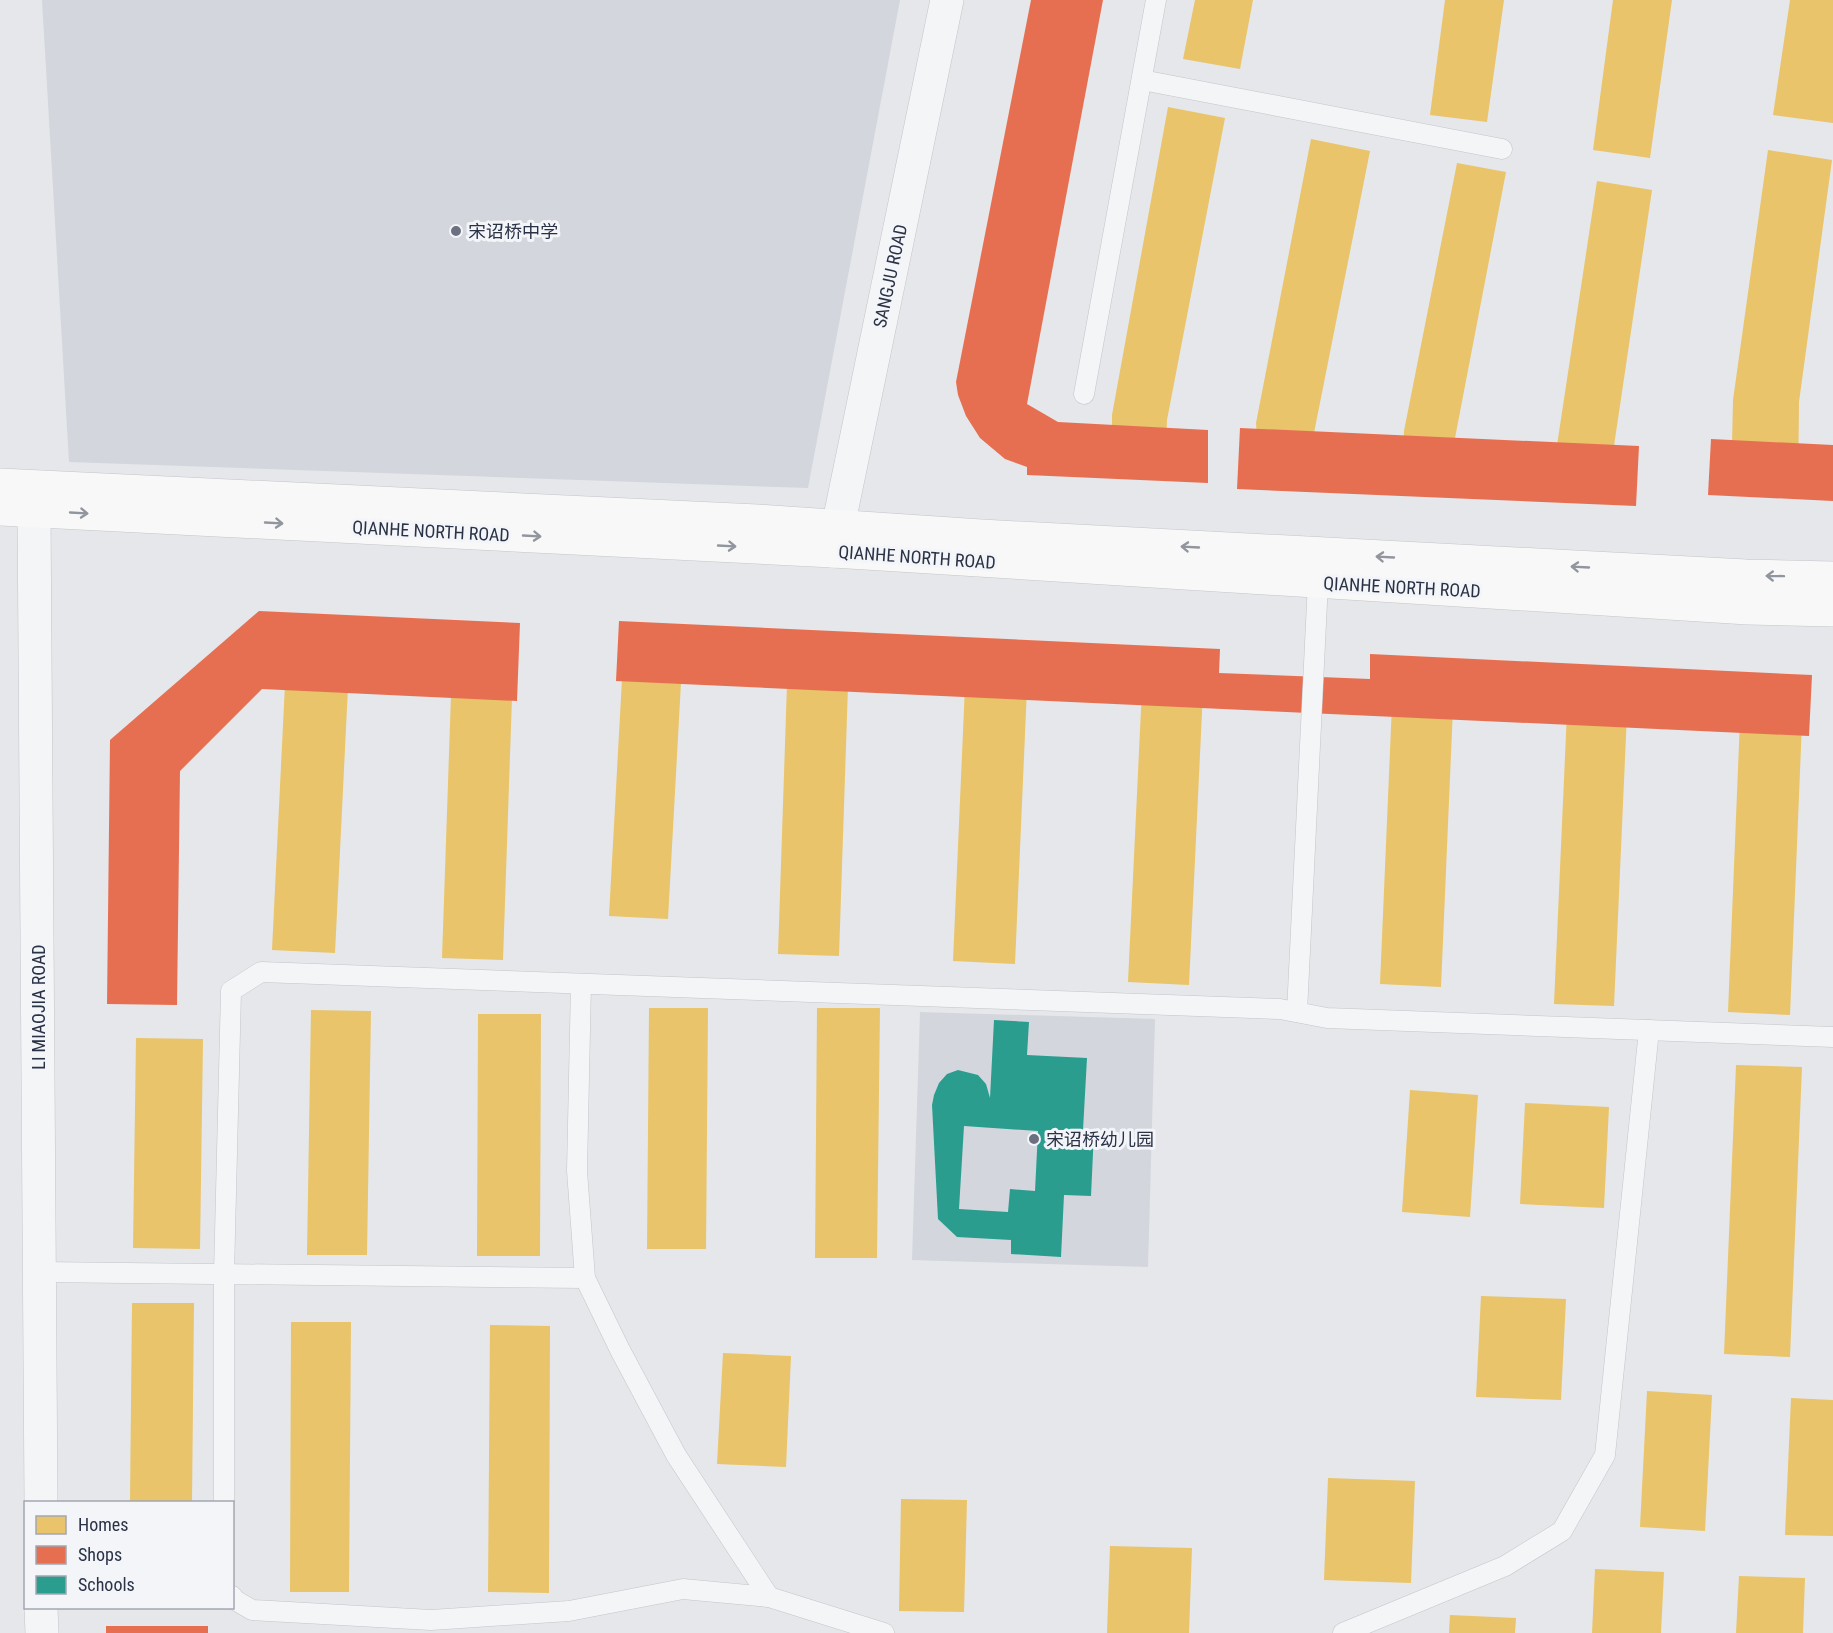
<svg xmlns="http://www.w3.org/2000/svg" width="1833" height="1633" font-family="'Roboto Condensed','Noto Sans SC',sans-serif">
  <rect width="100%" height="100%" fill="#e5e7ea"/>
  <g fill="#d3d6dd">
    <polygon points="42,0 900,0 808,488 69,462"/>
    <polygon points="920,1012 1155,1019 1148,1267 912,1260"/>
  </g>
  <g fill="#e9c46a">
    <polygon points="1036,0 1088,0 1073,82 1022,73"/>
    <polygon points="1195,0 1253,0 1240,69 1183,59"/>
    <polygon points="1445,0 1504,0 1487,122 1430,115"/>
    <polygon points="1613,0 1672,0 1650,158 1593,150"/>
    <polygon points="1790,0 1833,0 1833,123 1773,115"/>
    <polygon points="1016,106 1072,117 1016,393 961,382"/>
    <polygon points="1168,107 1225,118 1167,420 1165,474 1112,470 1112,415"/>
    <polygon points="1311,139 1370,151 1314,433 1319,482 1260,483 1256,423"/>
    <polygon points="1768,150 1832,160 1799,402 1798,494 1731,491 1733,400"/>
    <polygon points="1457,163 1506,172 1455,438 1453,487 1402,485 1404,431"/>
    <polygon points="1597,181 1652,190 1607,493 1551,485"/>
    <polygon points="288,623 351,626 335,953 272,950"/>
    <polygon points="453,637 514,639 503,960 442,958"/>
    <polygon points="624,643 683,646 668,919 609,916"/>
    <polygon points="788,654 849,656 839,956 778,954"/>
    <polygon points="966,663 1028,665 1015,964 953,961"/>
    <polygon points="1143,668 1204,671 1189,985 1128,982"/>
    <polygon points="1393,681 1454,684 1441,987 1380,984"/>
    <polygon points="1568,689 1628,691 1614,1006 1554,1004"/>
    <polygon points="1741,696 1803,698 1790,1015 1728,1012"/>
    <polygon points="117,742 176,743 170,1001 111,1000"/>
    <polygon points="649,1008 708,1008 706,1249 647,1249"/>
    <polygon points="817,1008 880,1008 877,1258 815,1258"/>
    <polygon points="311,1010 371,1011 367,1255 307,1255"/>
    <polygon points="478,1014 541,1014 540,1256 477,1256"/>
    <polygon points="136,1038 203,1039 200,1249 133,1248"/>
    <polygon points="1736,1065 1802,1067 1790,1357 1724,1354"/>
    <polygon points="1410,1090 1478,1095 1470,1217 1402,1212"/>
    <polygon points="1525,1103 1609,1107 1604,1208 1520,1204"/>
    <polygon points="1481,1296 1566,1299 1561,1400 1476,1397"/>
    <polygon points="132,1303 194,1303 192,1502 130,1502"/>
    <polygon points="291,1322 351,1322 349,1592 290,1592"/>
    <polygon points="490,1325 550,1326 549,1593 488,1592"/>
    <polygon points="723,1353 791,1356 786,1467 717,1464"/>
    <polygon points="1647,1391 1712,1395 1705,1531 1640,1527"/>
    <polygon points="1791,1398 1833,1400 1833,1536 1785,1535"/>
    <polygon points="1328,1478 1415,1481 1411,1583 1324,1580"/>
    <polygon points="901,1499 967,1500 964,1612 899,1611"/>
    <polygon points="1110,1546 1192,1548 1189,1633 1107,1633"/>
    <polygon points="1595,1569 1664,1572 1661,1633 1592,1633"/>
    <polygon points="1739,1576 1805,1578 1803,1633 1736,1633"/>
    <polygon points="1450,1615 1516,1618 1515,1633 1449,1633"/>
  </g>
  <g fill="#e76f51">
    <polygon points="1031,0 1103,0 1027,404 1058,422 1208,430 1208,483 1027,475 1027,467 1005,459 980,438 966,416 958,395 956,382"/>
    <polygon points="1240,428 1639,446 1636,506 1237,489"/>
    <polygon points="1711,439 1833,445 1833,501 1708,495"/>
    <polygon points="259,611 520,623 517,701 262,689 180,771 177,1005 107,1004 110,740"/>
    <polygon points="619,621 1220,649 1219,673 1370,679 1370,654 1812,675 1809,736 616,681"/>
    <rect x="106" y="1626" width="102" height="7"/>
  </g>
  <path fill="#2a9d8f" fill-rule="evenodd" d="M994 1020 1029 1022 1027 1055 1087 1058 1083 1130 1094 1131 1091 1196 1064 1195 1061 1257 1011 1254V1240L957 1237 938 1219 932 1105 934 1095 939 1083 947 1074 958 1070 978 1075 986 1084 990 1098ZM964 1126 1038 1131 1035 1191 1010 1189 1008 1212 959 1209Z"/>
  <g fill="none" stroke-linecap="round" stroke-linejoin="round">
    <g stroke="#c3c5c8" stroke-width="21">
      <g id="service">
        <polyline points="1142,80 1502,149"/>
        <polyline points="1084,394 1156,0"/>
        <polyline points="581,984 577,1171 585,1278 620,1350 676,1455 769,1597"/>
        <polyline points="1297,1012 1318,582"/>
        <polyline points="39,1272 585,1278"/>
        <polyline points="224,1502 224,1274 231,991 261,972 1280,1009 1327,1018 1833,1037"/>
        <polyline points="232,1596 235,1600 252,1610 431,1620 569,1611 683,1589 769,1597 884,1633"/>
        <polyline points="1343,1633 1505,1566 1562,1531 1605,1455 1649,1030"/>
      </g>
    </g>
    <g stroke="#c3c5c8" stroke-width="34">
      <g id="minor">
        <polyline points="34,511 41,1502"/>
        <polyline points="41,1608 42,1633"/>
      </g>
    </g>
    <g stroke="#c3c5c8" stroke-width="34">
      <polyline id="tertiary" points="833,551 947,0"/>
    </g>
    <g stroke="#c3c5c8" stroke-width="34">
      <g id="secondary">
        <polyline points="0,485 757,521 981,536 1746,576 1833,578"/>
        <polyline points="0,509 833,551 1748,608 1833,610"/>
      </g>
    </g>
    <use href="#service" stroke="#f4f5f7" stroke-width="20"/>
    <use href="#minor" stroke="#f4f5f7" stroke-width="33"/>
    <use href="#tertiary" stroke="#f4f5f7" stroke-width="33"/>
    <use href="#secondary" stroke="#f8f8f8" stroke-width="33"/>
  </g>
  <defs><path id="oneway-shaft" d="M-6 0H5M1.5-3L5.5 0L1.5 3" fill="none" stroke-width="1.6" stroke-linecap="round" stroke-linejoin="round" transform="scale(1.5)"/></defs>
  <g stroke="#91959e">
    <use href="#oneway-shaft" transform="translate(79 513) rotate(3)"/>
    <use href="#oneway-shaft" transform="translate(274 523) rotate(3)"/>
    <use href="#oneway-shaft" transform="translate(532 536) rotate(3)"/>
    <use href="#oneway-shaft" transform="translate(727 546) rotate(3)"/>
    <use href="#oneway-shaft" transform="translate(1190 547) rotate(-177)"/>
    <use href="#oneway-shaft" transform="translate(1385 557) rotate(-177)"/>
    <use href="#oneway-shaft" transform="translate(1580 567) rotate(-177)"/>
    <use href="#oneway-shaft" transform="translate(1775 576) rotate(-179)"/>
  </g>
  <g fill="#6b717f" stroke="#f3f5f9" stroke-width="2">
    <circle cx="456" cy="231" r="6"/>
    <circle cx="1034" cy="1139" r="6"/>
  </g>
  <g text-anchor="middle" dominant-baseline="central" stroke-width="6" stroke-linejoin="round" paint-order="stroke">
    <g font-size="18" fill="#2a3245" stroke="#f3f5f9" text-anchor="start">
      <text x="468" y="231">宋诏桥中学</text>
      <text x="1046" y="1139">宋诏桥幼儿园</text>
    </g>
    <g font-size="18" fill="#2a3245" stroke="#f3f5f9">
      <text transform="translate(890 276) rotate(-78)">SANGJU ROAD</text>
      <text transform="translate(431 531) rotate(3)">QIANHE NORTH ROAD</text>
      <text transform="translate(917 557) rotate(4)">QIANHE NORTH ROAD</text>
      <text transform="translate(1402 587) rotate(3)">QIANHE NORTH ROAD</text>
      <text transform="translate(38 1007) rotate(-90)">LI MIAOJIA ROAD</text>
    </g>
  </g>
  <rect x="24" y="1501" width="210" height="108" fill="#f3f5f9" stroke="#a3a7b1" stroke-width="1.5"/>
  <rect x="36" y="1516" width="30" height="18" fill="#e9c46a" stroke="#a3a7b1" stroke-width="1.5"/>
  <text x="78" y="1531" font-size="18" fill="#2a3245">Homes</text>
  <rect x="36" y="1546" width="30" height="18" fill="#e76f51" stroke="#a3a7b1" stroke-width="1.5"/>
  <text x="78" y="1561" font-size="18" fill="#2a3245">Shops</text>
  <rect x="36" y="1576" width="30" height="18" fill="#2a9d8f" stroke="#a3a7b1" stroke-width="1.5"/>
  <text x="78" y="1591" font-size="18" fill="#2a3245">Schools</text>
</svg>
